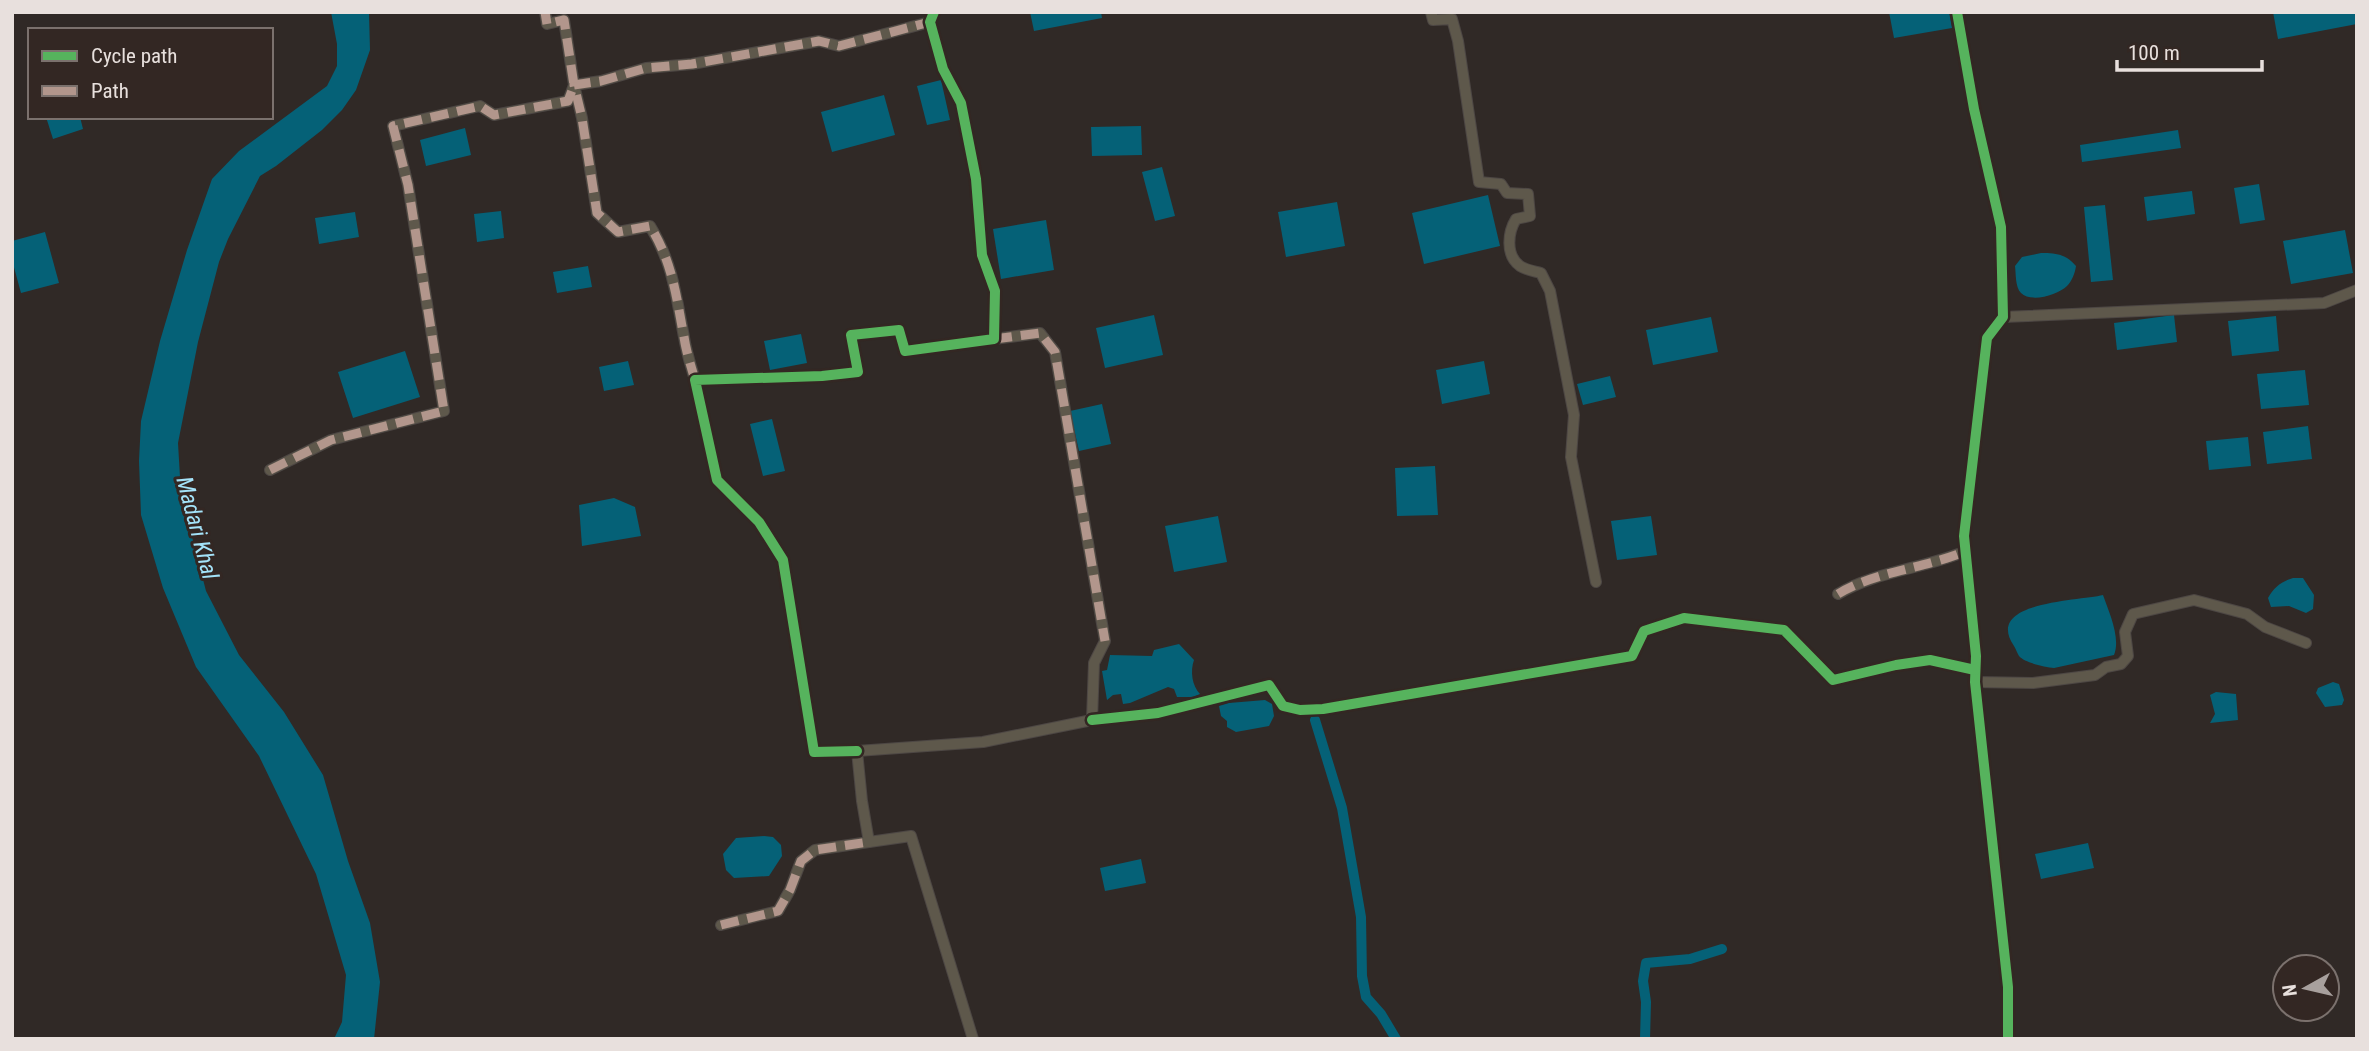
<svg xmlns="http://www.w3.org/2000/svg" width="2369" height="1051" font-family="'Roboto Condensed',sans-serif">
  <rect width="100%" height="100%" fill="#302926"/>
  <g fill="#056177">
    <polygon points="331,12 369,12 370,50 356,90 342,110 322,130 276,166 260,176 228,239 219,262 198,342 178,443 181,494 206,591 239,655 284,712 323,775 348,861 370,923 380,982 374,1039 334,1039 342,1022 346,975 316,874 259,756 196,667 163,588 141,515 139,461 141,421 160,341 187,250 212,179 239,151 327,86 337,66 337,44"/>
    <polygon points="1030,12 1101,12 1102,18 1034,31"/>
    <polygon points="1889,12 1949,12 1952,28 1894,38"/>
    <polygon points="2273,12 2357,12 2357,24 2278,39"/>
    <polygon points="941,80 950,120 927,125 917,86"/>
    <polygon points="884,95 895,135 832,152 821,112"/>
    <polygon points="46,117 80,117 83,129 53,139"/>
    <polygon points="1141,126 1142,155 1092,156 1091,127"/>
    <polygon points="465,128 471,155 426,166 420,140"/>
    <polygon points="2178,130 2181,148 2082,162 2080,145"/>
    <polygon points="1162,167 1175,216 1155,221 1142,172"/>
    <polygon points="2259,184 2265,220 2240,224 2234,188"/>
    <polygon points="2192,191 2195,214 2147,221 2144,197"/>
    <polygon points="1488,195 1500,246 1424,264 1412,213"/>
    <polygon points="1337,202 1345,246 1286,257 1278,212"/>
    <polygon points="2105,205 2113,280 2091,282 2084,207"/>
    <polygon points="501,211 504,238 477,242 474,214"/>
    <polygon points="355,212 359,237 319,244 315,218"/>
    <polygon points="1046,220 1054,270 1001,279 993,229"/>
    <polygon points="2345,230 2353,273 2291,284 2283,241"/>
    <polygon points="45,232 59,283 21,293 12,260 12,241"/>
    <path d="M2041 253C2056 253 2066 254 2076 266 2075 273 2072 281 2067 286 2058 295 2031 303 2021 293 2015 287 2016 273 2015 266L2022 257Z"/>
    <polygon points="588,266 592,287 557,293 553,272"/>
    <polygon points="1154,315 1163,355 1105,368 1096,328"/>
    <polygon points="2174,315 2177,342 2117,350 2114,323"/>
    <polygon points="2276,316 2279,351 2232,356 2228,321"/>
    <polygon points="1711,317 1718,352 1653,365 1646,330"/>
    <polygon points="801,334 807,363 770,370 764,341"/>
    <polygon points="405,351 420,397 353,418 338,372"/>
    <polygon points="628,361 634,385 604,391 599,367"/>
    <polygon points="1484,361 1490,394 1442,404 1436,370"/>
    <polygon points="2305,370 2309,405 2261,409 2257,374"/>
    <polygon points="1610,376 1616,397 1583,405 1577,384"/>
    <polygon points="1102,404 1111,444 1079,451 1070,411"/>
    <polygon points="772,419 785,471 763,476 750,424"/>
    <polygon points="2308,426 2312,459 2267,464 2263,432"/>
    <polygon points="2248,437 2251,466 2209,470 2206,441"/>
    <polygon points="1435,466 1438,515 1397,516 1395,468"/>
    <polygon points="614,498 635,507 641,536 582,546 579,505"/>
    <polygon points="1218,516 1227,562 1174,572 1165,526"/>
    <polygon points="1651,516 1657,555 1617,560 1611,521"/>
    <path d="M2293 578H2303L2314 595 2313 609 2306 613 2289 606 2271 607 2268 598C2274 587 2282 581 2293 578Z"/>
    <path d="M2103 595C2109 612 2121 638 2114 655L2054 668C2045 667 2025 663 2019 656 2017 653 2016 649 2014 646 1983 601 2080 601 2103 595Z"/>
    <path d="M1179 644 1194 660C1190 671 1192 686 1200 694L1193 697H1177L1174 689 1168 687 1130 703 1123 704 1121 694 1113 695 1107 700 1102 671 1107 670 1110 655 1152 656 1154 650Z"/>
    <polygon points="2333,682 2339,684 2344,700 2342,705 2325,707 2316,693 2318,688"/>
    <polygon points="2216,692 2236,694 2238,720 2210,723 2215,714 2210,695"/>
    <polygon points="1265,700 1272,704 1274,716 1269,726 1236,732 1227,727 1227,721 1221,716 1219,706 1229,703"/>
    <polygon points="764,836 773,837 781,845 782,856 769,876 734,878 726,870 723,854 736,838"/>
    <polygon points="2088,843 2094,868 2041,879 2035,854"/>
    <polygon points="1141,859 1146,883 1105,891 1100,868"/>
  </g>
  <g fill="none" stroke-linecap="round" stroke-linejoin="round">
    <g stroke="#056177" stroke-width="10">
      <polyline points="1315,720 1342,808 1361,917 1362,976 1366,997 1381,1014 1396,1039"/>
      <polyline points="1645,1039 1646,1002 1643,981 1646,963 1690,959 1722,949"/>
    </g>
    <g stroke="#4d4744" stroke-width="12">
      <g id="minor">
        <path d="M1431 12 1433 20 1452 19 1458 41 1479 182 1501 184 1507 193 1528 194 1530 216 1516 219C1508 232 1505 255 1520 266 1526 270 1534 271 1541 273L1550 291 1574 415 1571 457 1596 582"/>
        <polyline points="1957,12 1974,109 2001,227 2003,317 1987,338 1964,536 1976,656 1975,682 2008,987 2008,1039"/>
        <polyline points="2003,317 2324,303 2357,290"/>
        <path d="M695 380C691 366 686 351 684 337 676 296 673 263 650 226L618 232 597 213 582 118 574 85 601 81 646 68 692 64 819 41 839 46 930 22"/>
        <polyline points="270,470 331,440 444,411 408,185 393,126 480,106 494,115 568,101 574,85 564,20 547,24 545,12"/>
        <path d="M1838 594C1876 571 1923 569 1966 551"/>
        <polyline points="1975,682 2033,683 2095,675 2106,667 2121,664 2128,656 2125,632 2133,614 2194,600 2247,614 2265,627 2306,643"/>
        <polyline points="1092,720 1158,713 1269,685 1283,706 1300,710 1323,709 1632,656 1644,631 1684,618 1784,630 1833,680 1896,665 1930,660 1975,670"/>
        <polyline points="857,751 814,752 783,560 759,522 717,480 695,380 822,376 858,372 851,335 899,330 905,351 994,339 995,291 982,255 976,179 961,103 943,69 930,22 934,12"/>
        <polyline points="721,925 778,911 790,890 801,861 815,850 869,842"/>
        <polyline points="973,1039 911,836 869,842 862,801 857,751 983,742 1092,720 1094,663 1105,641 1055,352 1040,333 994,339"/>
      </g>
    </g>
    <use href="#minor" stroke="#5e584b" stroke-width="10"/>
    <g stroke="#b2968c" stroke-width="9" stroke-dasharray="18 9" stroke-linecap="butt">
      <polyline points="994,339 1040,333 1055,352 1105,641"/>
      <path d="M695 380C691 366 686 351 684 337 676 296 673 263 650 226L618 232 597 213 582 118 574 85 601 81 646 68 692 64 819 41 839 46 930 22"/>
      <polyline points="270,470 331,440 444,411 408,185 393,126 480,106 494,115 568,101 574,85 564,20 547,24 545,12"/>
      <path d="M1838 594C1876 571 1923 569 1966 551"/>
      <polyline points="721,925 778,911 790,890 801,861 815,850 869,842"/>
    </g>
    <g stroke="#332723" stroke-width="15">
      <g id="cycleway">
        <polyline points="1957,12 1974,109 2001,227 2003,317 1987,338 1964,536 1976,656 1975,682 2008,987 2008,1039"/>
        <polyline points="1092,720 1158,713 1269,685 1283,706 1300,710 1323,709 1632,656 1644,631 1684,618 1784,630 1833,680 1896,665 1930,660 1975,670"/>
        <polyline points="857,751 814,752 783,560 759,522 717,480 695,380 822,376 858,372 851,335 899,330 905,351 994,339 995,291 982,255 976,179 961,103 943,69 930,22 934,12"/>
      </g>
    </g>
    <use href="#cycleway" stroke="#56b35d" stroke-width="10"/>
  </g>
  <g text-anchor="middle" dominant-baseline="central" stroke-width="6" stroke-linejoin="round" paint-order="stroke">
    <g font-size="23" font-style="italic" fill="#a4e3f9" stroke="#332723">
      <text transform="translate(197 528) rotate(75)">Madari Khal</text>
    </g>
  </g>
  <rect width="2369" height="1051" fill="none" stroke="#e8e0dd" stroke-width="28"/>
  <rect x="28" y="28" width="245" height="91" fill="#332723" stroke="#7b716d" stroke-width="2"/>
  <rect x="42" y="51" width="35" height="10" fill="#56b35d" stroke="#7b716d" stroke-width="2"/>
  <text x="91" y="63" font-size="21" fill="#e8e0dd">Cycle path</text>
  <rect x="42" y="86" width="35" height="10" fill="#b2968c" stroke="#7b716d" stroke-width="2"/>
  <text x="91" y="98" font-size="21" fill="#e8e0dd">Path</text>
  <g transform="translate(2306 988) rotate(262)"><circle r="33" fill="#332723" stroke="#7b716d" stroke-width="2"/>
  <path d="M0-5L12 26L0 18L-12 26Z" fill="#a8a09d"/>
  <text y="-10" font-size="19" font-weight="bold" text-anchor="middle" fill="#e8e0dd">N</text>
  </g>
  <path d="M2117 60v10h145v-10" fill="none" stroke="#e8e0dd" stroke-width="3.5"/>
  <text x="2128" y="60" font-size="21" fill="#e8e0dd" stroke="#332723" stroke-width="5" paint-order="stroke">100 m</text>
</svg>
